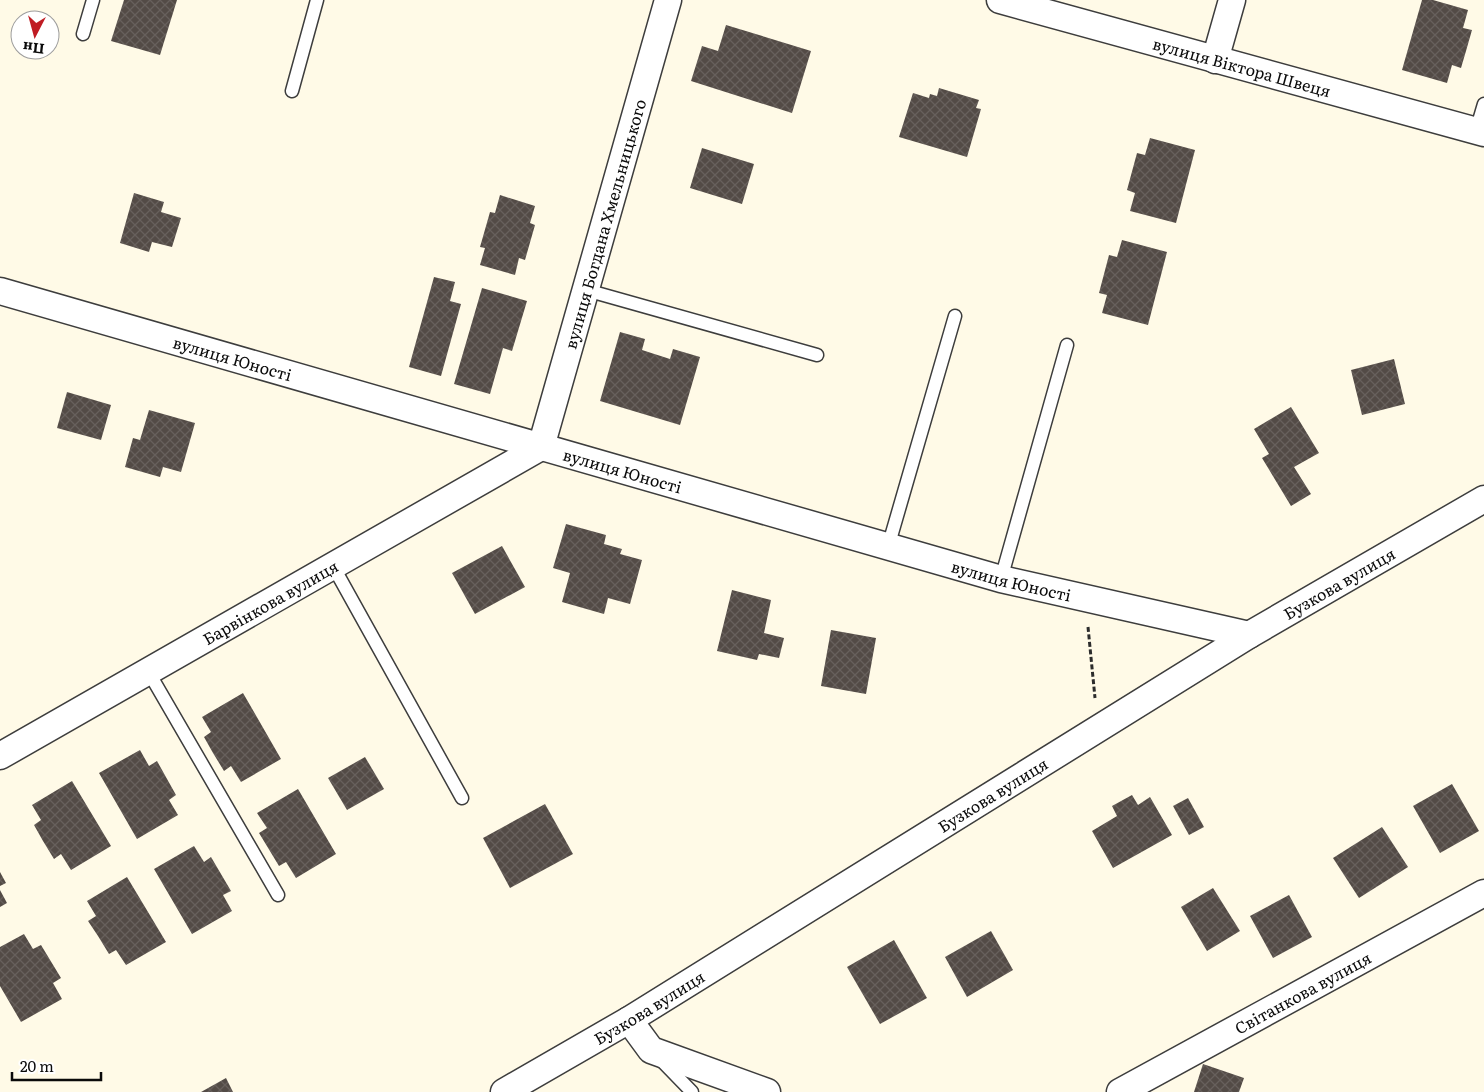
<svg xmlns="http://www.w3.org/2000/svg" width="1484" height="1092" font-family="Literata,serif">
  <defs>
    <pattern id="building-cross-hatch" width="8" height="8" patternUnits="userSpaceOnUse" patternTransform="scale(1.25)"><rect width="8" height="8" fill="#534b46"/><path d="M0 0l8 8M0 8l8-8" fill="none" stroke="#67605c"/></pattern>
  </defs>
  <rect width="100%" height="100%" fill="#fffae7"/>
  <g fill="url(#building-cross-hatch)">
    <polygon points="124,0 177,0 160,55 111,41"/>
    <polygon points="1422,0 1433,0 1468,10 1463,28 1472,30 1466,51 1461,68 1452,65 1447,83 1402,70"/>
    <polygon points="726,25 811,51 792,113 691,81 702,46 718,51"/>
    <polygon points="939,88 979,100 976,108 981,109 967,157 899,137 913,93 929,98 930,94 937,96"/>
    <polygon points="1150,138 1195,150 1176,223 1130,211 1135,193 1127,190 1137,153 1145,155"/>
    <polygon points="702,148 754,164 742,204 690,188"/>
    <polygon points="134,193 164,202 161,212 181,218 172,247 152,242 149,252 120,243"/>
    <polygon points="500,195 535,206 530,223 535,225 525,260 519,258 515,275 480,265 485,248 480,247 490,212 495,213"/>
    <polygon points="1122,240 1167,252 1148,325 1102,313 1107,295 1099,293 1109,255 1117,257"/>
    <polygon points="434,277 455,282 450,301 461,304 441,376 409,367"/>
    <polygon points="482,288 527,301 512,351 503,348 490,394 454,384"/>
    <polygon points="620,332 645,339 642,350 670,359 673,349 700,357 680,425 600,401"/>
    <polygon points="1394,359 1405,404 1362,415 1351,370"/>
    <polygon points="67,392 111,405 101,440 57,428"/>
    <polygon points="1291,407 1319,453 1294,467 1311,494 1291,506 1262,458 1269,454 1254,429"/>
    <polygon points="149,410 195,423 181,472 163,467 160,477 125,467 133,438 140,440"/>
    <polygon points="566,524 606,535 604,544 622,549 620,554 642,560 630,604 608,598 604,614 562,602 570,573 553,568"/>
    <polygon points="502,546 525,587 475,614 452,573"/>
    <polygon points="732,590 771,600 764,633 784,638 779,658 759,654 757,660 717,651"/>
    <polygon points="831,630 876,638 866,694 821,686"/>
    <polygon points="243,693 281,759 241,782 231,766 224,771 213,753 204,737 211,732 202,717"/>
    <polygon points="140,750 149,766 157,761 176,795 169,800 178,815 137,839 99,773"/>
    <polygon points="365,757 384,789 347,810 328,778"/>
    <polygon points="72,781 111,846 71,870 61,854 54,859 43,841 34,825 41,820 32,805"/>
    <polygon points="1452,784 1479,831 1440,853 1413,806"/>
    <polygon points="298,789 336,854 296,878 286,862 279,866 259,833 267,828 257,813"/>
    <polygon points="1132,795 1138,805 1150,797 1172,835 1113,868 1092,831 1117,816 1112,806"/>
    <polygon points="1188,798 1204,827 1189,835 1173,806"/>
    <polygon points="545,804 573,854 510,888 483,838"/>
    <polygon points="1382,827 1408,867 1359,898 1333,858"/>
    <polygon points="194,846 204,862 211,857 231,891 223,895 232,911 192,934 154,869"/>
    <polygon points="0,872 6,883 0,886"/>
    <polygon points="127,877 166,942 126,965 116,950 109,954 98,936 88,921 96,916 87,901"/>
    <polygon points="1213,888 1240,931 1207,951 1181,907"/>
    <polygon points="0,890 7,903 0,907"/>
    <polygon points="1289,895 1312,937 1273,958 1250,916"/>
    <polygon points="991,931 1013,970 967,997 945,957"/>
    <polygon points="24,934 33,949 41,945 61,978 53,983 62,999 21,1022 0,986 0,947"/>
    <polygon points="894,940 927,998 880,1024 847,967"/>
    <polygon points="1203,1064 1244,1078 1239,1092 1194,1092"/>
    <polygon points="226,1078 233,1092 201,1092"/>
  </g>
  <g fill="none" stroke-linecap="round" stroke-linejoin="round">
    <g stroke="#3d3d3d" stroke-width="15">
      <g id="service">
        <polyline points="83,34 93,0"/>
        <polyline points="292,91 317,0"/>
        <polyline points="1476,131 1484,104"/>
        <polyline points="586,290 817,355"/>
        <polyline points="888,547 955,316"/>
        <polyline points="333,566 462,798"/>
        <polyline points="1001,579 1067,345"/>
        <polyline points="148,671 278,895"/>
        <polyline points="661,1060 692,1092"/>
      </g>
    </g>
    <g stroke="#3d3d3d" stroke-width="29">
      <g id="minor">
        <path id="s1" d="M1000 0 1484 133"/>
        <polyline points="1215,60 1232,0"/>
        <path id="s2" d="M0 291 1001 579 1249 635"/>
        <path id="s3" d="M0 756 541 447 668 0"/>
        <polyline points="629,1020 651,1050 767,1092"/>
        <path id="s4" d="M504 1092 629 1020 1249 635 1484 499"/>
        <path id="s5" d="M1120 1092 1484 893"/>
      </g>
    </g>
    <polyline stroke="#2c2c2c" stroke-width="3" stroke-dasharray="5 2.5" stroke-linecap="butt" points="1088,627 1095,698"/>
    <use href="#service" stroke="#fff" stroke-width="12"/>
    <use href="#minor" stroke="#fff" stroke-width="26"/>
  </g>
  <g text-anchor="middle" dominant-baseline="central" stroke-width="5" stroke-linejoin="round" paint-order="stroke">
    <g font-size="16" fill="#0a0a0a" stroke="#fff">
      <text stroke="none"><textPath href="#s1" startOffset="251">вулиця Віктора Швеця</textPath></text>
      <text stroke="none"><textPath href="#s3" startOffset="855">вулиця Богдана Хмельницького</textPath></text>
      <text stroke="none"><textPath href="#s2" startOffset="242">вулиця Юності</textPath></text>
      <text stroke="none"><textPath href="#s2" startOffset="648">вулиця Юності</textPath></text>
      <text stroke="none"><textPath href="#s2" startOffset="1052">вулиця Юності</textPath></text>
      <text stroke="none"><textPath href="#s4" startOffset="978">Бузкова вулиця</textPath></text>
      <text stroke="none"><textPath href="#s3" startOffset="311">Барвінкова вулиця</textPath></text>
      <text stroke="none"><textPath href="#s4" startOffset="572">Бузкова вулиця</textPath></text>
      <text stroke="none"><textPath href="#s5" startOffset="208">Світанкова вулиця</textPath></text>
      <text stroke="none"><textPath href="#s4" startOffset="168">Бузкова вулиця</textPath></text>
    </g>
  </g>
  <g transform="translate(35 35) rotate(186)"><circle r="24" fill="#ffffff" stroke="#9d9d9d"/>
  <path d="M0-4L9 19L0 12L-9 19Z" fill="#c01c23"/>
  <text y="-8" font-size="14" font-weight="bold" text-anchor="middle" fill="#0a0a0a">Пн</text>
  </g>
  <path d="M12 1072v8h89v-8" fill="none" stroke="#0a0a0a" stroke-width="2.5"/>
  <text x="20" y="1072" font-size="15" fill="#0a0a0a" stroke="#ffffff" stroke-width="4" paint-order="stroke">20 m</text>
</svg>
